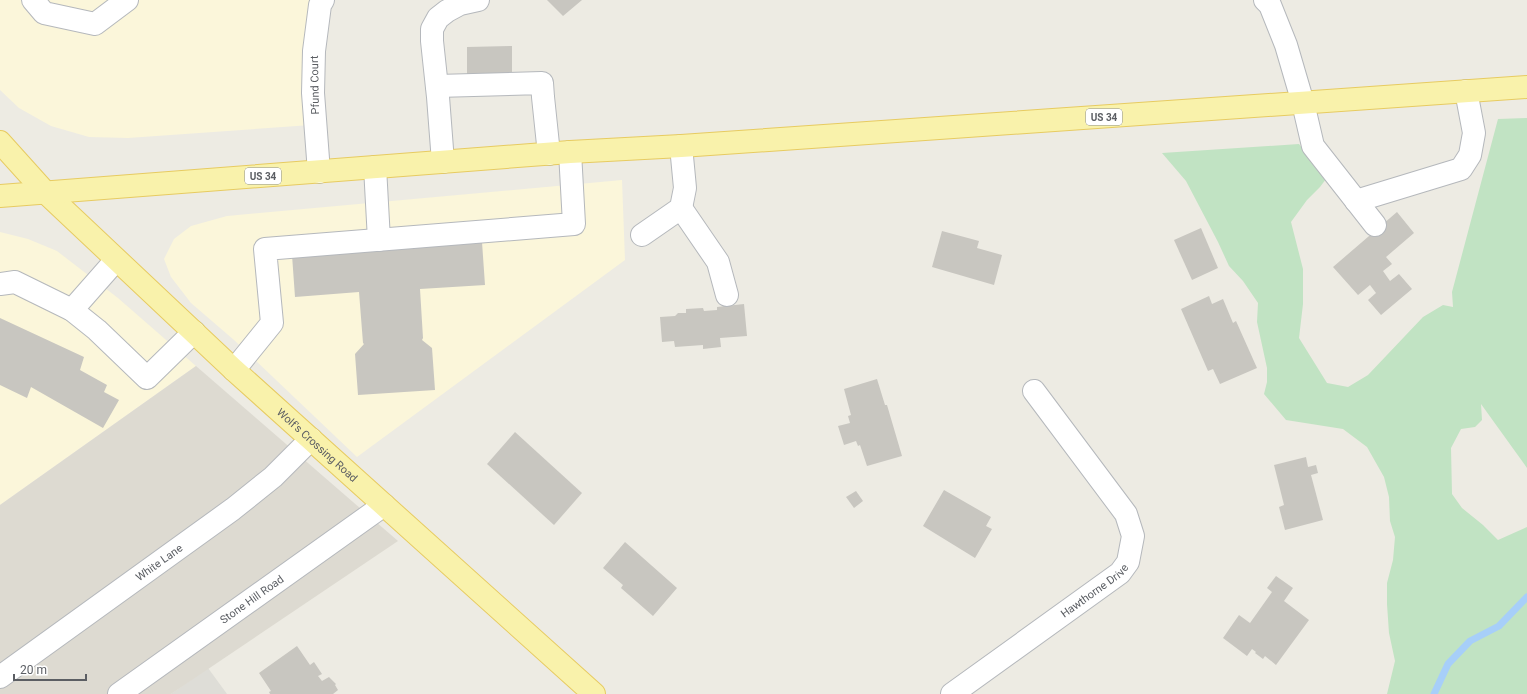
<svg xmlns="http://www.w3.org/2000/svg" width="1527" height="694" font-family="Roboto,sans-serif">
  <rect width="100%" height="100%" fill="#edebe3"/>
  <g fill="#fbf6da">
    <polygon points="0,0 320,0 311,125 128,138 89,137 51,126 19,108 0,90"/>
    <polygon points="622,180 625,260 357,457 234,340 191,303 171,277 164,259 174,239 191,226 227,216"/>
    <polygon points="0,232 28,239 57,251 118,298 196,366 0,505"/>
  </g>
  <polygon fill="#deddd7" points="208,668 227,694 171,694"/>
  <polygon fill="#dddad1" points="196,366 398,541 171,694 0,694 0,505"/>
  <polygon fill="#c1e3c3" points="1527,118 1527,468 1481,404 1482,420 1475,427 1461,429 1451,448 1452,494 1462,508 1483,525 1498,540 1527,527 1527,694 1387,694 1395,661 1389,633 1387,604 1387,583 1393,560 1395,537 1390,521 1389,497 1384,477 1367,447 1343,429 1286,420 1264,394 1267,382 1267,368 1257,322 1258,303 1243,281 1229,266 1218,242 1186,181 1162,153 1299,144 1326,179 1320,187 1307,200 1291,222 1303,269 1303,304 1299,338 1327,383 1348,387 1368,375 1423,317 1443,305 1453,307 1452,292 1498,119"/>
  <g fill="none" stroke-linecap="round" stroke-linejoin="round">
    <polyline stroke="#a7cff9" stroke-width="7" points="1434,694 1448,664 1470,641 1499,626 1527,597"/>
  </g>
  <g fill="#c8c6c0">
    <polygon points="547,0 582,0 563,16"/>
    <polygon points="512,46 512,74 467,75 467,47"/>
    <polygon points="1397,212 1414,233 1386,257 1392,264 1383,271 1390,281 1399,274 1412,289 1381,315 1368,300 1376,293 1370,285 1358,295 1333,267"/>
    <polygon points="1201,228 1218,268 1192,280 1174,240"/>
    <polygon points="942,231 979,241 977,248 1002,255 994,285 932,267"/>
    <polygon points="482,242 485,285 420,289 423,338 422,340 432,348 435,390 358,395 355,354 364,344 363,343 359,292 295,297 292,255"/>
    <polygon points="1209,296 1212,304 1223,299 1233,323 1236,321 1257,368 1220,384 1213,369 1208,371 1181,309"/>
    <polygon points="744,304 747,336 720,338 721,347 703,349 703,345 675,347 674,341 662,342 660,317 675,316 678,313 686,313 686,309 703,308 704,311 717,310 717,307"/>
    <polygon points="0,318 84,357 80,370 107,385 104,392 119,400 103,428 31,387 27,398 0,385"/>
    <polygon points="877,379 885,405 887,405 902,456 867,466 860,445 858,446 856,441 844,445 838,426 850,423 848,416 851,415 844,389"/>
    <polygon points="515,432 582,493 554,525 487,464"/>
    <polygon points="1306,457 1308,467 1316,465 1318,473 1311,475 1323,520 1285,530 1279,507 1284,505 1274,465"/>
    <polygon points="944,490 991,517 986,526 992,529 975,558 923,526"/>
    <polygon points="856,491 863,501 854,508 846,497"/>
    <polygon points="625,542 677,588 653,616 621,588 623,585 603,568"/>
    <polygon points="1276,576 1293,588 1284,601 1309,620 1276,665 1265,656 1263,659 1255,653 1256,652 1252,649 1247,656 1223,638 1239,615 1250,623 1272,592 1267,588"/>
    <polygon points="297,646 310,665 314,662 322,674 318,676 322,681 329,677 336,684 335,685 338,690 333,694 270,694 269,692 271,691 259,673"/>
  </g>
  <g fill="none" stroke-linecap="round" stroke-linejoin="round">
    <g stroke="#b5b8bc" stroke-width="24">
      <g id="minor">
        <polyline points="33,0 44,13 95,24 127,0"/>
        <polyline points="1265,0 1270,5 1286,45 1303,103 1313,146 1375,225"/>
        <polyline points="437,86 542,83 543,97 549,154"/>
        <polyline points="443,162 438,97 432,41 432,29 438,18 447,11 460,4 478,0"/>
        <polyline points="375,167 379,240"/>
        <polyline points="319,172 313,93 314,51 320,5 323,0"/>
        <polyline points="1356,201 1461,169 1470,155 1474,133 1466,91"/>
        <polyline points="681,208 718,262 727,295"/>
        <polyline points="642,235 681,208 685,188 681,146"/>
        <polyline points="0,284 15,282 72,310 97,330 147,378 194,332"/>
        <polyline points="72,310 116,260"/>
        <polyline points="234,370 272,323 265,249 574,224 570,152"/>
        <path id="s1" d="M0 677 233 509 273 477 311 439"/>
        <path id="s2" d="M119 694 384 505"/>
        <path id="s3" d="M952 694 1120 573 1128 562 1133 536 1126 514 1034 391"/>
      </g>
    </g>
    <g stroke="#e7cb61" stroke-width="24">
      <g id="major">
        <path id="s4" d="M0 142 45 192 234 370 594 694"/>
        <polyline points="0,196 570,152 681,146 1527,87"/>
      </g>
    </g>
    <use href="#minor" stroke="#fff" stroke-width="22"/>
    <use href="#major" stroke="#f9f2ab" stroke-width="22"/>
  </g>
  <g text-anchor="middle" dominant-baseline="central" stroke-width="3" stroke-linejoin="round" paint-order="stroke">
    <g fill="#fff" stroke="#8c8e92" stroke-width="1">
      <rect x="1086" y="109" width="36" height="16" rx="3"/>
      <rect x="245" y="168" width="36" height="16" rx="3"/>
    </g>
    <g font-size="10" font-weight="bold" fill="#5b5e63">
      <text x="1104" y="117">US 34</text>
      <text x="263" y="176">US 34</text>
    </g>
    <g font-size="11" fill="#5b5e63" stroke="#fff">
      <text transform="translate(315 85) rotate(-91)">Pfund Court</text>
      <text stroke="none"><textPath href="#s4" startOffset="439">Wolf's Crossing Road</textPath></text>
      <text stroke="none"><textPath href="#s1" startOffset="196">White Lane</textPath></text>
      <text stroke="none"><textPath href="#s3" startOffset="176">Hawthorne Drive</textPath></text>
      <text stroke="none"><textPath href="#s2" startOffset="163">Stone Hill Road</textPath></text>
    </g>
  </g>
  <path d="M14 674v6h72v-6" fill="none" stroke="#5b5e63" stroke-width="2"/>
  <text x="20" y="674" font-size="12" fill="#5b5e63" stroke="#ffffff" stroke-width="3" paint-order="stroke">20 m</text>
</svg>
